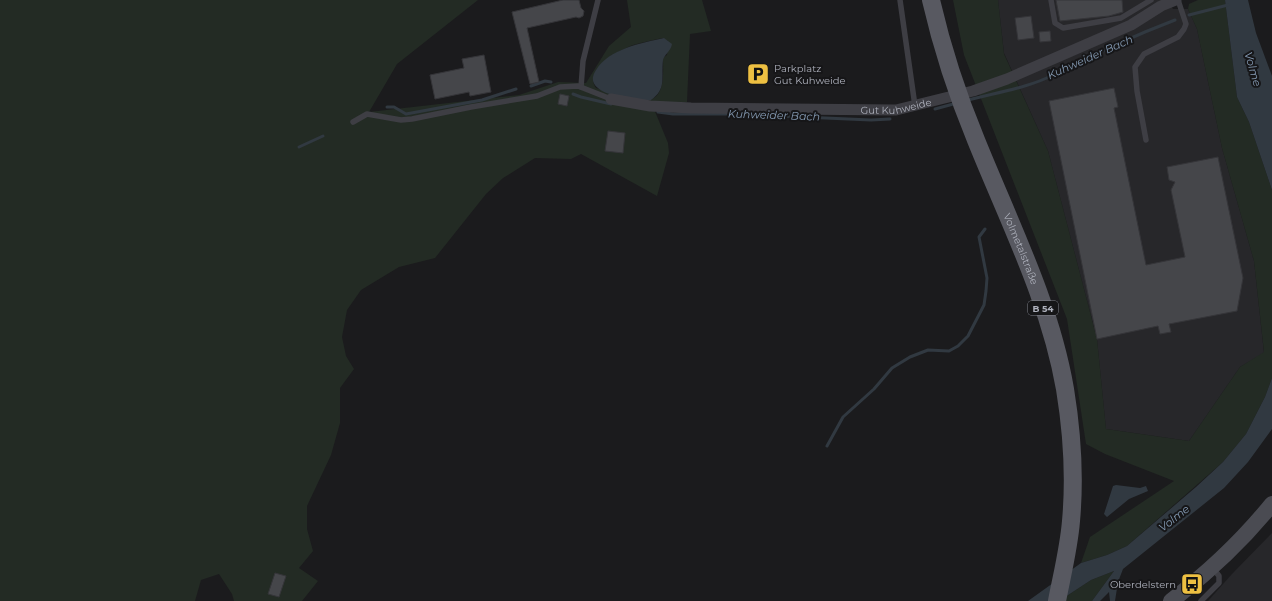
<svg xmlns="http://www.w3.org/2000/svg" width="1272" height="601" font-family="Montserrat,sans-serif">
  <rect width="100%" height="100%" fill="#1b1b1d"/>
  <g fill="#27272a">
    <polygon points="998,0 1167,0 1173,9 1188,9 1197,29 1222,148 1254,261 1264,353 1240,367 1189,441 1106,429 1097,339 1048,151 1004,53"/>
    <polygon points="1272,533 1272,601 1208,601 1232,574"/>
  </g>
  <g fill="#232b24" fill-rule="evenodd">
    <path d="M0 0H478L397 64 369 112 519 95 558 82 586 83 609 46 631 27 627 0H702L711 31 690 34 687 102 654 109 668 143 669 153 657 196 581 154 571 159 535 158 503 178 486 194 435 258 399 267 361 290 347 310 342 337 346 356 354 369 340 388V423L331 455 307 506V529L313 551 299 568 318 581 302 601H234L232 594 219 574 201 580 195 601H0ZM663 38 668 41 667 55 663 58C663 74 666 99 645 101L596 88C583 69 618 51 633 45 643 42 653 40 663 38Z"/>
    <polygon points="953,0 998,0 1004,54 1048,151 1097,339 1106,429 1189,441 1240,367 1264,352 1254,261 1222,148 1197,29 1188,9 1189,4 1198,0 1225,0 1237,97 1249,122 1272,190 1272,378 1265,397 1246,434 1223,462 1127,546 1107,555 1081,563 1090,537 1174,481 1105,454 1086,444 1067,319 964,55"/>
    <polygon points="1114,571 1092,601 1059,601 1091,580"/>
  </g>
  <g fill="#313941">
    <polygon points="1225,0 1248,0 1256,33 1272,76 1272,190 1249,122 1237,97"/>
    <path d="M664 38 672 44C671 51 664 55 663 60 661 77 667 89 651 100 636 101 579 95 596 70 609 49 641 43 664 38Z"/>
    <polygon points="1272,378 1272,429 1248,462 1224,488 1123,569 1118,582 1115,601 1110,601 1109,592 1100,601 1092,601 1114,571 1091,580 1059,601 1028,601 1081,563 1107,555 1127,546 1196,487 1223,462 1246,434 1265,397"/>
    <polygon points="1116,485 1140,488 1146,486 1148,491 1129,499 1107,517 1104,514 1113,486"/>
  </g>
  <g fill="none" stroke-linecap="round" stroke-linejoin="round">
    <g stroke="#313941" stroke-width="3">
      <polyline points="1189,15 1228,5"/>
      <polyline points="531,86 545,81 551,82"/>
      <polyline points="573,94 581,97 611,104"/>
      <path d="M968 100C994 93 1028 88 1053 75 1092 55 1133 36 1175 20"/>
      <polyline points="387,107 394,107 406,114 482,100 516,89"/>
      <polyline points="935,109 957,103"/>
      <polyline points="658,112 673,114 734,114 871,120 890,119"/>
      <polyline points="299,147 323,136"/>
      <polyline points="827,446 843,417 874,389 892,368 910,357 928,350 949,351 958,346 968,336 984,305 986,291 987,278 979,237 985,229"/>
    </g>
  </g>
  <g fill="#45464a" stroke="#353539">
    <polygon points="563,0 579,0 581,8 584,11 583,16 579,18 576,17 527,28 539,82 530,84 512,12"/>
    <polygon points="1056,0 1122,0 1123,12 1109,16 1060,21"/>
    <polygon points="1031,16 1034,38 1018,40 1015,18"/>
    <polygon points="1050,31 1051,41 1040,42 1039,32"/>
    <polygon points="484,55 491,92 470,96 469,92 435,99 430,75 464,68 462,59"/>
    <polygon points="1114,88 1118,107 1114,108 1146,265 1185,257 1171,190 1175,182 1169,180 1167,167 1218,157 1243,278 1237,311 1169,324 1171,332 1160,334 1158,326 1097,339 1049,101"/>
    <polygon points="560,94 569,96 567,106 558,104"/>
    <polygon points="608,131 625,133 623,153 605,151"/>
    <polygon points="275,573 286,576 279,597 268,594"/>
  </g>
  <g fill="none" stroke-linecap="round" stroke-linejoin="round">
    <g stroke="#3e3e44" stroke-width="5.5">
      <polyline points="900,0 915,106"/>
      <polyline points="1051,0 1055,23 1063,28 1121,18 1151,0"/>
      <polyline points="581,87 583,61 598,0"/>
      <polyline points="353,122 367,114 401,120 412,119 471,107 537,96 560,87 578,86 611,99"/>
      <polyline points="1146,140 1137,91 1135,67 1144,54 1178,37 1184,29 1186,24 1178,0"/>
      <polyline points="1201,601 1219,583 1219,576 1213,568"/>
    </g>
    <path stroke="#3e3e44" stroke-width="11" id="s1" d="M611 99 650 106 691 108 896 110 973 91 1007 79 1131 25 1161 6 1176 0"/>
    <path stroke="#4a4b52" stroke-width="16" d="M1171 601C1209 572 1242 541 1272 504"/>
    <path stroke="#585961" stroke-width="18" id="s2" d="M931 0C942 48 957 94 976 140 1009 222 1050 302 1065 389 1072 432 1075 477 1071 521 1069 547 1062 575 1057 601"/>
  </g>
  <defs>
    <g id="parking-square" transform="scale(1.15)"><rect x="-9" y="-9" width="18" height="18" rx="4" fill="#eec042" stroke="#161618"/><path d="M-3.5-5.5H1a3.5 3.5 0 0 1 0 7H-1V5.5H-3.5ZM-1-3.4V-.6H.8a1.4 1.4 0 0 0 0-2.8Z" fill="#111"/></g>
    <g id="bus-square" transform="scale(1.15)"><rect x="-9" y="-9" width="18" height="18" rx="4" fill="#eec042" stroke="#161618"/><path d="M-5-6H5V4H4V6H2V4H-2V6H-4V4H-5ZM-3.5-4V0h7V-4ZM-3.5 1.2v1.5H-2V1.2ZM2 1.2v1.5H3.5V1.2Z" fill="#111"/></g>
  </defs>
  <g fill-rule="evenodd">
    <use href="#parking-square" x="758" y="74"/>
    <use href="#bus-square" x="1192" y="584"/>
  </g>
  <g text-anchor="middle" dominant-baseline="central" stroke-width="4" stroke-linejoin="round" paint-order="stroke">
    <rect fill="#161618" stroke="#80828b" stroke-width="1" x="1028" y="301" width="30" height="14" rx="3"/>
    <g font-size="9" font-weight="bold" fill="#aeb1bc">
      <text x="1043" y="308">B 54</text>
    </g>
    <g font-size="10" fill="#aeb1bc" stroke="#161618" text-anchor="start">
      <text x="774" y="68">Parkplatz<tspan x="774" dy="12">Gut Kuhweide</tspan></text>
      <text x="1176" y="584" text-anchor="end">Oberdelstern</text>
    </g>
    <g font-size="10" fill="#aeb1bc" stroke="#161618">
      <text stroke="none"><textPath href="#s1" startOffset="286">Gut Kuhweide</textPath></text>
      <text stroke="none"><textPath href="#s2" startOffset="265">Volmetalstraße</textPath></text>
    </g>
    <g font-size="11" font-style="italic" fill="#869cb5" stroke="#161618">
      <text transform="translate(1090 57) rotate(-24)">Kuhweider Bach</text>
      <text transform="translate(1253 69) rotate(74)">Volme</text>
      <text transform="translate(774 115) rotate(2)">Kuhweider Bach</text>
      <text transform="translate(1174 518) rotate(-38)">Volme</text>
    </g>
  </g>
</svg>
